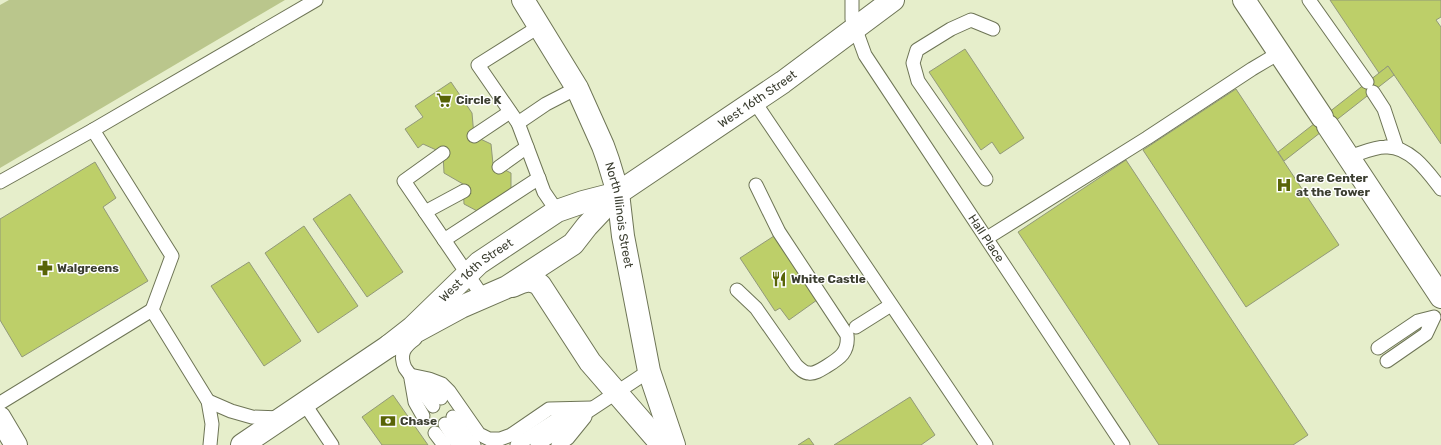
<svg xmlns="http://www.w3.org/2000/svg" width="1441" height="445" font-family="Rubik,sans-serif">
  <rect width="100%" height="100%" fill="#e6eecb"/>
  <polygon fill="#bac68c" points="9,0 285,0 0,168 0,5"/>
  <g fill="#bdcf69" stroke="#929979">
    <polygon points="1330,0 1441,0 1441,17 1436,20 1441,27 1441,144 1388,66 1379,73"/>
    <polygon points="965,49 1024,138 1000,154 992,142 981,150 929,72"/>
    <polygon points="1388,66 1394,75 1284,161 1278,152"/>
    <polygon points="451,82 472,113 474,136 491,144 493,164 511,173 511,193 481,213 464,204 463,184 444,173 443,153 423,144 418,148 405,129 423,117 415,106"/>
    <polygon points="1236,89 1339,245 1246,307 1143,150"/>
    <polygon points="1126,160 1308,435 1293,445 1159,445 1018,232"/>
    <polygon points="95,162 116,198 103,207 148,281 22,357 0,320 0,219"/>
    <polygon points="350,194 403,272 367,297 313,219"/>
    <polygon points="304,226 358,306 318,333 265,253"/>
    <polygon points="774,236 817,300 789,320 780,308 775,311 740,258"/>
    <polygon points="249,262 301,341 264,366 211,286"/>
    <polygon points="393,395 428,445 382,445 362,417"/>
    <polygon points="910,397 935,435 921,445 834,445"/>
    <polygon points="809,438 814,445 798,445"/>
  </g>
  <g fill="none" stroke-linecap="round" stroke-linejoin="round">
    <g stroke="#6e7556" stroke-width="15">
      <g id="lane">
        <path id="s1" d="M852 0V19L865 55 1123 445"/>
        <polyline points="1309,0 1367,82"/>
        <polyline points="540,26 478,65 518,123 544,192 557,211"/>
        <polyline points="1373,92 1384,109 1397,148"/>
        <polyline points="754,101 986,445"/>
        <polyline points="518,123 546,104 577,88"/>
        <polyline points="93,130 172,256 152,310"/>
        <polyline points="474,136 510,112"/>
        <polyline points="443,153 404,181 483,297"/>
        <path d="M1348 157C1359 154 1374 147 1385 147 1409 145 1428 172 1441 189"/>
        <polyline points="499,167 527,147"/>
        <polyline points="986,179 918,81 913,63 917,50 951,29 971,20 993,29"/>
        <polyline points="0,182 93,130 316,0"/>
        <polyline points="425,212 464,191"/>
        <polyline points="987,238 1147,138 1252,69 1279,53"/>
        <polyline points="444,240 539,178"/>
        <path d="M737 290 756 308 796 365C800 369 804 373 809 373 815 374 822 369 827 366 840 358 849 352 847 335L779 232 756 185"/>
        <polyline points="856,327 891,305"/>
        <path d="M415 339C404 347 399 354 405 368L433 406"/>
        <polyline points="1378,348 1418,321 1434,317 1426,334 1387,361"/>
        <polyline points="410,375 429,379 442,384 449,391 479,434 489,439 500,439 511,435 549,409 592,408"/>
        <polyline points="411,379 415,402 423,416"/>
        <polyline points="421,382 435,391 441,398"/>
        <polyline points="208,401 231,411 252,417 281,418"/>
        <polyline points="0,403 152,310 208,401 212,424 210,445"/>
        <polyline points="304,403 332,445"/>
        <polyline points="453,417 469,441 474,445"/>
        <polyline points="445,424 458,445"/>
        <polyline points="435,433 444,445"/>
        <polyline points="517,445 556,420 577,413"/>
        <polyline points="537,445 649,371"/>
        <polyline points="558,445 568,438 585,417"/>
      </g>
    </g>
    <g stroke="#6e7556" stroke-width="24">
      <g id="secondary">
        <path id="s2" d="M523 0 577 88 603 146 608 160 618 193 623 236 649 371 674 445"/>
        <polyline points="1244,0 1322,117"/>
        <polyline points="1328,126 1441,297"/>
        <path d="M512 286C522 282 530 277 540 285L590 362 662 445"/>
        <path id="s3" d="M389 346 461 307 507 287 573 244 587 226 618 193 783 82 893 0"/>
        <path id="s4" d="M242 445 389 346 412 328 479 263 557 211 583 202 618 193"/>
      </g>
    </g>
    <g stroke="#6e7556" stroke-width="24">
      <polyline id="primary" points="0,418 16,445"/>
    </g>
    <use href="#lane" stroke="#fff" stroke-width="13"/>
    <use href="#secondary" stroke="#fff" stroke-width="22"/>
    <use href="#primary" stroke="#fff" stroke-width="22"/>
  </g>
  <defs>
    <g id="supermarket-bare" transform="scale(1.2)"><path d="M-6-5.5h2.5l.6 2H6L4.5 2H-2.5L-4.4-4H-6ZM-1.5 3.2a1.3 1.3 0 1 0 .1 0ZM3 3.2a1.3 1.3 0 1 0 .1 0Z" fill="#586407" stroke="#fff" stroke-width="2.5" paint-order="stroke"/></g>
    <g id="hospital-bare" transform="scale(1.2)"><path d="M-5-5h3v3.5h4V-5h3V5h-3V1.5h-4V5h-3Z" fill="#586407" stroke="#fff" stroke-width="2.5" paint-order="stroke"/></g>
    <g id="pharmacy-bare" transform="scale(1.2)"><path d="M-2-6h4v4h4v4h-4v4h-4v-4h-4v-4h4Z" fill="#586407" stroke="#fff" stroke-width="2.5" paint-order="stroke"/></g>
    <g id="restaurant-bare" transform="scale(1.2)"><path d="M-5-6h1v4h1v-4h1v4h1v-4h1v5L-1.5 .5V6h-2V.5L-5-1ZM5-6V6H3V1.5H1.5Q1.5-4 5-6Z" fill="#586407" stroke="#fff" stroke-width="2.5" paint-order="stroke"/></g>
    <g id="bank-bare" transform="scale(1.2)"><path d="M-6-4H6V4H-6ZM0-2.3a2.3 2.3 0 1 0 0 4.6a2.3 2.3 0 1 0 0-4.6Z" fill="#586407" stroke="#fff" stroke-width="2.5" paint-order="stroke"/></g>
  </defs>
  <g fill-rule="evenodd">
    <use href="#supermarket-bare" x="444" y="100"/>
    <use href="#hospital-bare" x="1284" y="185"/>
    <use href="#pharmacy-bare" x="45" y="268"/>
    <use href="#restaurant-bare" x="779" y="279"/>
    <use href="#bank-bare" x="388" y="421"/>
  </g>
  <g text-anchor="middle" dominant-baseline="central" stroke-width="3" stroke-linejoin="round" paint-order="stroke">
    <g font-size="12" fill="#3b3e30" stroke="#fff">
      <text stroke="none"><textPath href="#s3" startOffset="447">West 16th Street</textPath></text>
      <text stroke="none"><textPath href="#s2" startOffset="238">North Illinois Street</textPath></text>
      <text stroke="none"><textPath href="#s1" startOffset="277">Hall Place</textPath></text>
      <text stroke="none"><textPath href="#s4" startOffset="293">West 16th Street</textPath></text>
    </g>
    <g font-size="12" font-weight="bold" fill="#3b3e30" stroke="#fff" text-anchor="start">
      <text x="456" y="100">Circle K</text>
      <text x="1296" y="178">Care Center<tspan x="1296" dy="14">at the Tower</tspan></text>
      <text x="57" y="268">Walgreens</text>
      <text x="791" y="279">White Castle</text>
      <text x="400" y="421">Chase</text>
    </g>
  </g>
</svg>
